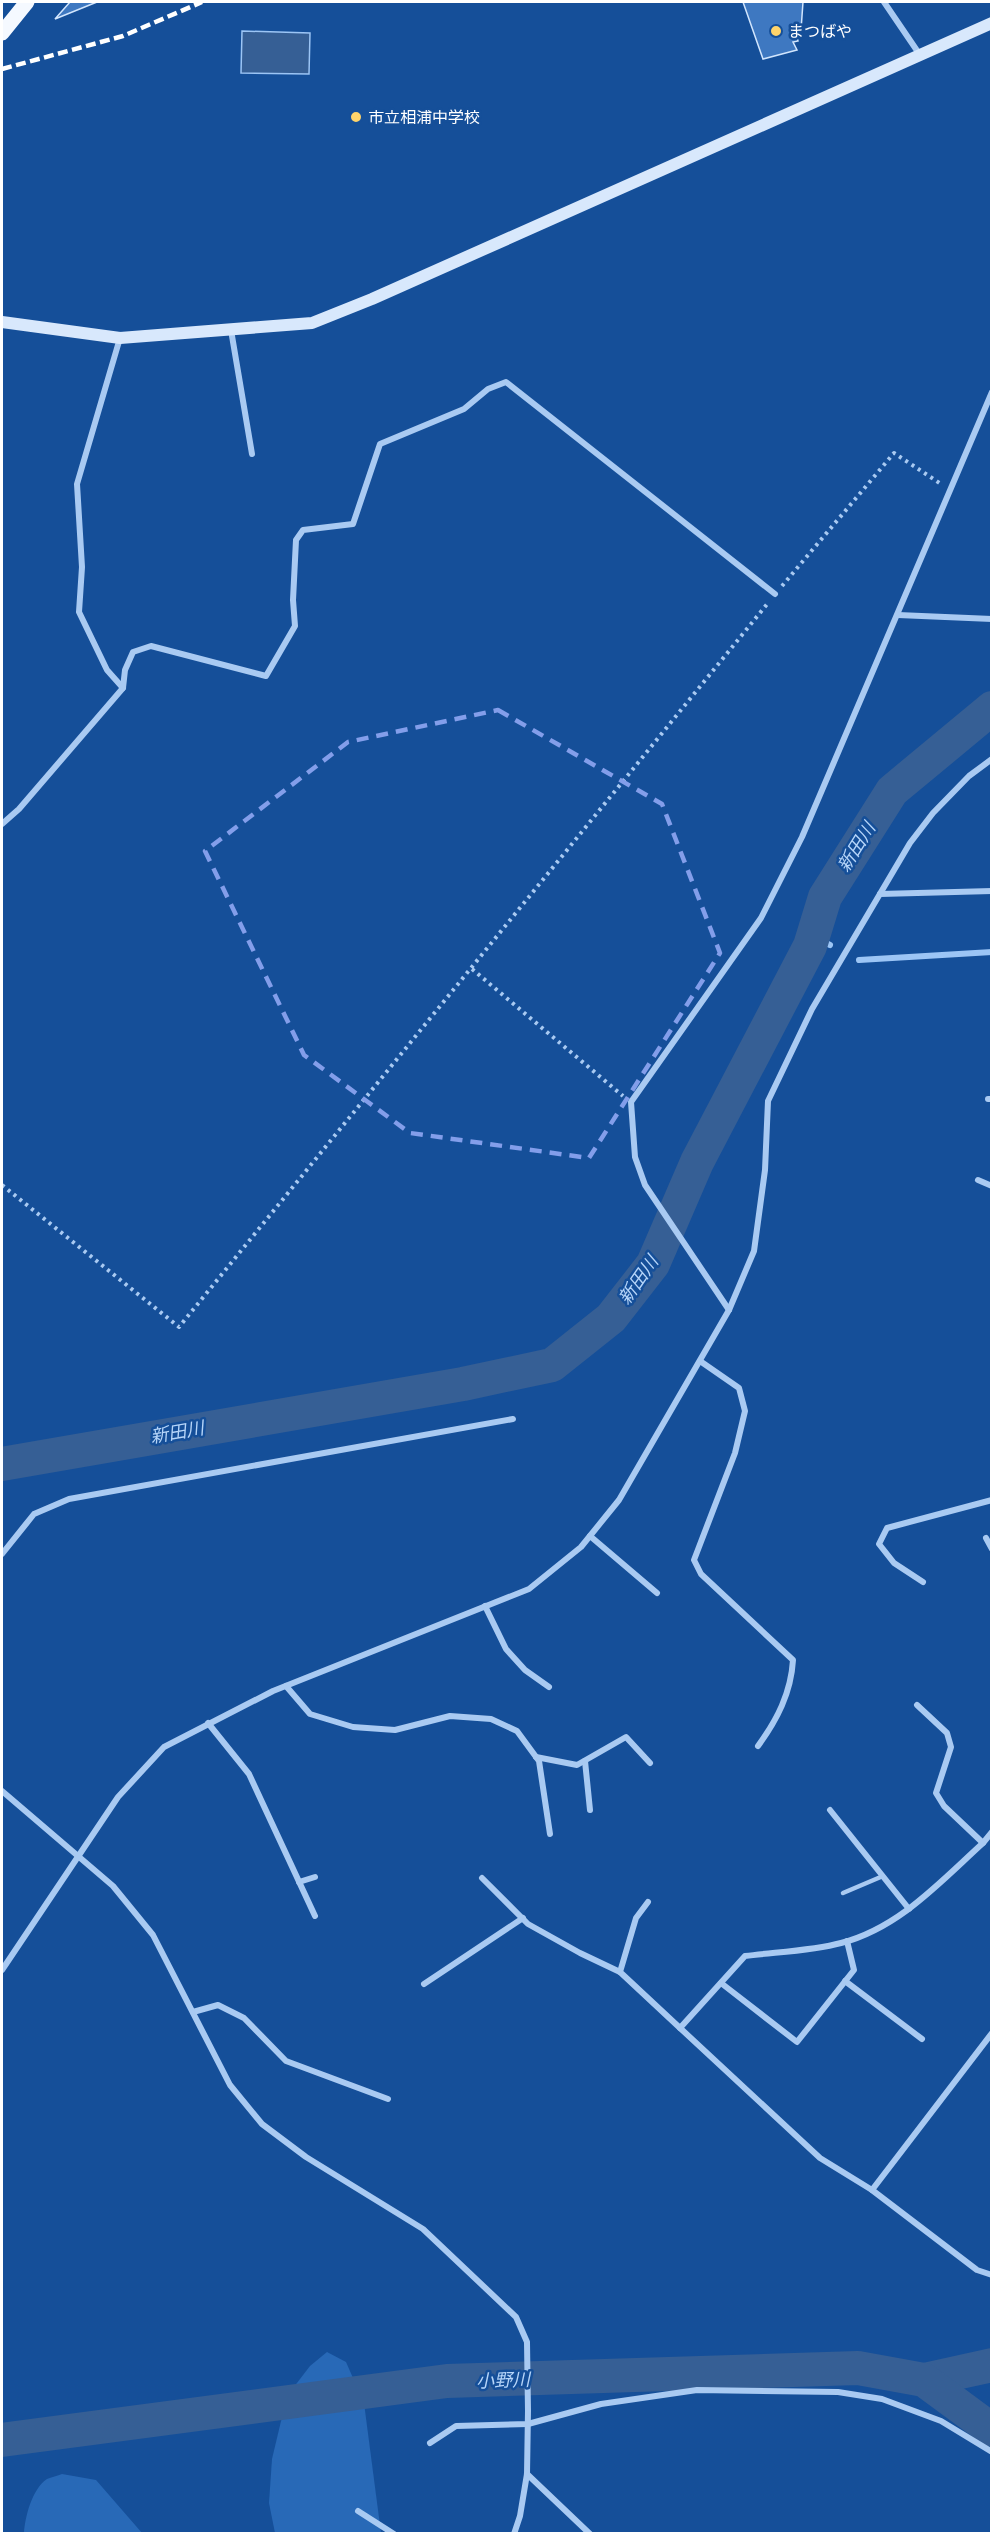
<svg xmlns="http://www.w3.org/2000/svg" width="993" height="2535" font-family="'IBM Plex Sans','Noto Sans JP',sans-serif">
  <rect width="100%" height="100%" fill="#154f99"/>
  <g fill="#2869b7">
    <polygon points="327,2352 346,2362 364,2403 381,2533 275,2533 269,2503 272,2459 287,2396 310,2366"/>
    <path d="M62 2474 96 2480 142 2533H24C25 2517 32 2489 47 2479 51 2477 58 2476 62 2474Z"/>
  </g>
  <polygon fill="#365f95" stroke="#9cc5f5" stroke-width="1.5" points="242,31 310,33 309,74 241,73"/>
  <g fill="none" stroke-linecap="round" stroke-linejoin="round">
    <g stroke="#9cc5f5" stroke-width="6">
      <polyline points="813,936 830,945"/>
      <polyline points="859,960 992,952"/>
    </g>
    <g stroke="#365f95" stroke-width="34">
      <polyline points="2,1464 463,1384 552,1365 611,1318 653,1264 697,1162 810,946 825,897 892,791 992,708"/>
      <polyline points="924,2380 992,2365"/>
      <polyline points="2,2440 447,2381 858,2368 924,2380 992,2430"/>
    </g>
  </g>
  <g fill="#3e78c1" stroke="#d1e5fd" stroke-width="1.5">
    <polygon points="70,2 97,2 55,19"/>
    <polygon points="743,2 803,2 801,30 795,32 798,41 793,42 797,50 763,59"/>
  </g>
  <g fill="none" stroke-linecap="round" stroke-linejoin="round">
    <g stroke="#a9caf2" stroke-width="4" stroke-dasharray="3 4.5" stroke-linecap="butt">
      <polyline points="782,586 894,453 941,484"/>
      <polyline points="472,969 623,1096"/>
      <polyline points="2,1185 179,1327 768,603"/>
    </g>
    <polyline stroke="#a9caf2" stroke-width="4.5" points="843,1893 883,1876"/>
    <g stroke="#a9caf2" stroke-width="6">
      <polyline points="884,2 920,55"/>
      <polyline points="231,330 252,454"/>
      <polyline points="120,338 77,484 82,567 79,612 107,670 123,688"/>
      <polyline points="898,615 992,619"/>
      <polyline points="2,824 19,809 123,688 125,670 133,652 151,646 266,676 295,626 293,600 296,540 303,530 353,524 380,444 464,409 488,389 506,382 775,594"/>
      <polyline points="880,894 992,891"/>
      <polyline points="988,1099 992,1099"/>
      <polyline points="978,1180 992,1186"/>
      <polyline points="729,1310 645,1185 635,1157 631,1102 761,918 802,837 992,392"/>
      <path d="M700 1361 739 1388 745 1411 735 1453 694 1560 701 1574 793 1660C791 1693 777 1720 758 1746"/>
      <polyline points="590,1536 657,1593"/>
      <polyline points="986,1538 992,1549"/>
      <polyline points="2,1554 34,1514 69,1499 513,1419"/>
      <polyline points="923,1582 894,1563 879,1544 887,1528 992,1500"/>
      <polyline points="485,1606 506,1649 525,1670 549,1687"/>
      <polyline points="286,1686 310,1714 353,1727 395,1730 450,1716 491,1719 517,1731 539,1761 550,1834"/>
      <polyline points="917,1705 947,1733 951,1747 936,1793 944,1806 983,1843"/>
      <polyline points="208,1723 249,1774 315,1916"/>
      <polyline points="536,1757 577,1765 626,1737 650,1763"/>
      <polyline points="585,1761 590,1810"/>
      <polyline points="2,1791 113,1886 153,1935 230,2085 262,2124 306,2157 423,2229 516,2317 527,2342 528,2411 527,2474 520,2516 514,2534"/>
      <polyline points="830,1810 909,1909"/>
      <path d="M992 1832 983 1843C940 1882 899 1928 841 1943 812 1951 776 1952 745 1956L680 2028 820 2158 872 2190 977 2270 992 2275"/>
      <polyline points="482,1878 528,1924 580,1953 620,1972"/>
      <polyline points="299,1882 315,1877"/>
      <polyline points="648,1902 636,1918 620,1972 680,2028"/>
      <polyline points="2,1970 118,1797 164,1747 273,1691 529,1589 581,1547 619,1500 729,1310 754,1251 765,1170 768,1101 812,1009 910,843 933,813 969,776 992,759"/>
      <polyline points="845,1981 922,2039"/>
      <polyline points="721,1983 797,2042 854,1970 847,1941"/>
      <polyline points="424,1984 523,1918"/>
      <polyline points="193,2012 218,2005 244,2018 286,2061 388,2099"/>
      <polyline points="872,2190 992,2033"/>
      <polyline points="430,2443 456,2426 528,2424 601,2404 697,2390 838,2392 882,2399 941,2421 992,2452"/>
      <polyline points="527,2474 590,2534"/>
      <polyline points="358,2511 394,2534"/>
    </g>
    <polyline stroke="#d8e8fc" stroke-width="12" points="2,322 120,338 312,323 372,299 992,23"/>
    <polyline stroke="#f5f9ff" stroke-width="15" points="2,33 27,2"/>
    <polyline stroke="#fff" stroke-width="4.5" stroke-dasharray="10 4.5" stroke-linecap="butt" points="2,69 123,36 202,2"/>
  </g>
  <path fill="none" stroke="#839eea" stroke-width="4.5" stroke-dasharray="12 8" stroke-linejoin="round" d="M498 710 662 804 720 953 589 1158 410 1133 304 1055 205 851 348 742Z"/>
  <g fill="#ffd46b" stroke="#154f99" stroke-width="2">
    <circle cx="776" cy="31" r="6"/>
    <circle cx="356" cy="117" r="6"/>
  </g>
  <g text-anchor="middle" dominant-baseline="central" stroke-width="5" stroke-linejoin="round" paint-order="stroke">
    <g font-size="16" fill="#fff" stroke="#154f99" text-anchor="start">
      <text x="788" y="31">まつばや</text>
      <text x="368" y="117">市立相浦中学校</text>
    </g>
    <g font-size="18" font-style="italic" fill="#b6d5f9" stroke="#154f99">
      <text transform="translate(856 847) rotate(-58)">新田川</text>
      <text transform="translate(638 1280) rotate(-55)">新田川</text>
      <text transform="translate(177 1432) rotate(-10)">新田川</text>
      <text transform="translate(503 2380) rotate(-2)">小野川</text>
    </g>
  </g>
  <rect width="993" height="2535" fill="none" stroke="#ffffff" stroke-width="6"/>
</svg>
